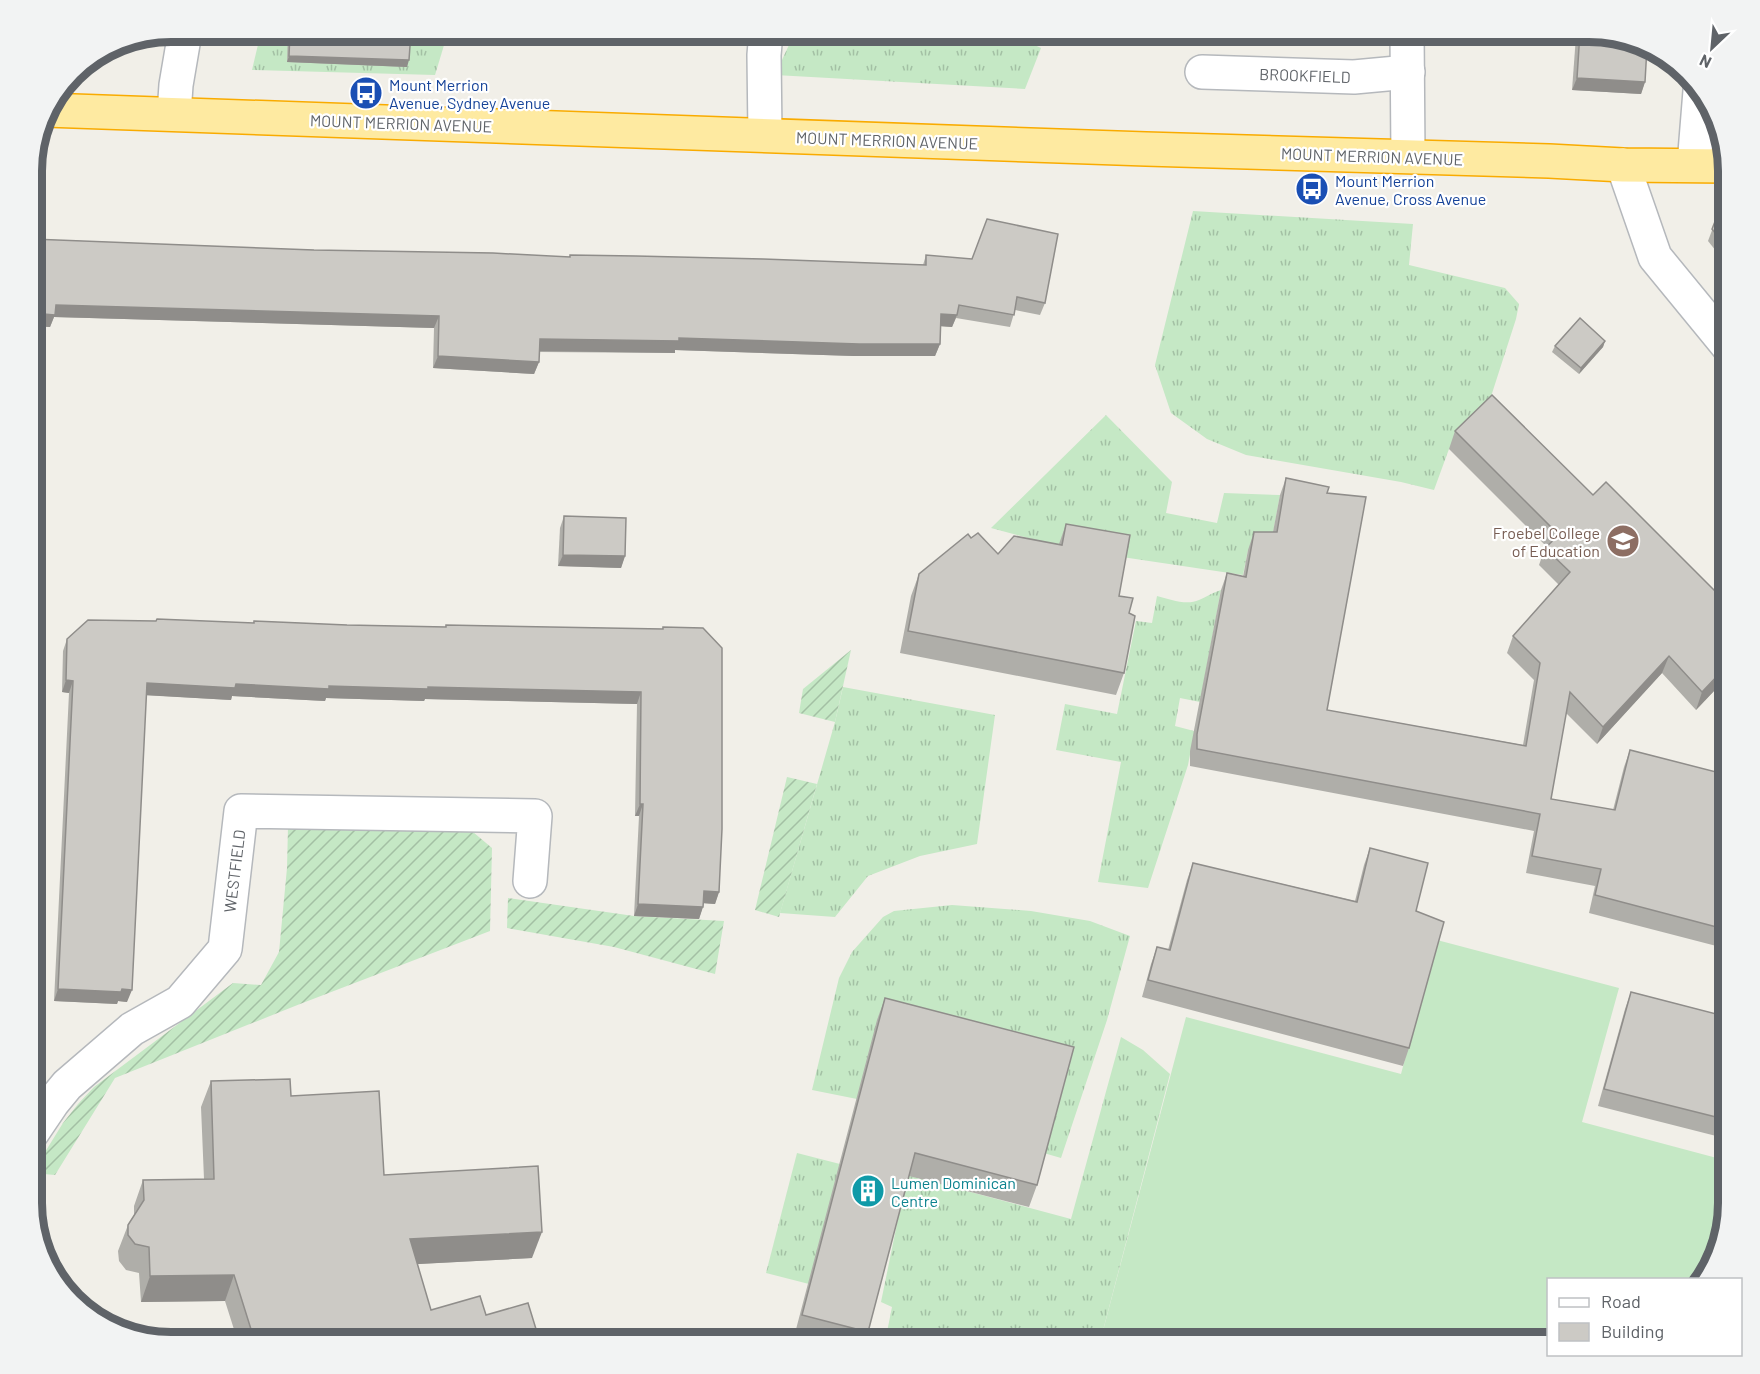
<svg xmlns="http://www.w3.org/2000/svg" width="1760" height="1374" font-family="Barlow,sans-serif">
  <defs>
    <pattern id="grass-tufts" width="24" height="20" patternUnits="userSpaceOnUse" patternTransform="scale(1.5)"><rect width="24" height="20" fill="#c5e8c5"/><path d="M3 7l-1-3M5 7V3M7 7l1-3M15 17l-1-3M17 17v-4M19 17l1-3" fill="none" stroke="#a3c0a4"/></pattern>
    <pattern id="garden-furrows" width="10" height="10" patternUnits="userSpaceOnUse" patternTransform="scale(1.5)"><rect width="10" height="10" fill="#c5e8c5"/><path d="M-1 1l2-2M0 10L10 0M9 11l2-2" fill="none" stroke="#a3c0a4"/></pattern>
  </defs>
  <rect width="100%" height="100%" fill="#f1efe8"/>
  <g fill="url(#grass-tufts)">
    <polygon points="261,32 448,32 435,75 252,70"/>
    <polygon points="795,32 1007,32 1041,48 1025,89 775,75"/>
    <polygon points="1193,211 1413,224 1409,265 1505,288 1519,304 1516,319 1486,412 1449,449 1434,490 1401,482 1246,455 1207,439 1171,413 1155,365"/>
    <polygon points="1106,415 1172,482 1166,513 1217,523 1224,493 1280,495 1270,549 1248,550 1243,575 1122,557 1058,546 991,528"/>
    <path d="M1221 590 1200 702 1180 698 1175 726 1194 731V734L1188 765 1148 888 1098 882 1121 762 1056 750 1065 704 1117 714 1136 621 1152 623 1157 596C1170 599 1186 606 1199 600 1207 597 1211 593 1221 590Z"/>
    <polygon points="843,687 995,715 977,844 920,856 868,876 835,917 780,913 835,722"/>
    <polygon points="952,905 1031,911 1090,921 1130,936 1107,1020 1061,1158 857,1099 812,1090 839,978 852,952 883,917 894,911"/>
    <polygon points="1121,1037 1143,1050 1170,1074 1100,1342 885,1342 892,1307 881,1302 907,1175 1071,1219"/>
    <polygon points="797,1153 840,1164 809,1284 766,1273"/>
  </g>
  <g fill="url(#garden-furrows)">
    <polygon points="851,650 835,722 799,713 803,689"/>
    <polygon points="787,777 817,784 779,917 755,910"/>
    <polygon points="288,827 473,832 492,848 490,931 300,1004 115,1078 55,1175 32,1173 63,1123 78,1104 94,1087 233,983 261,985 279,952 287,868"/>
    <polygon points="508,898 634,916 724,921 715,974 614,947 507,928"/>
  </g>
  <polygon fill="#c5e8c5" points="1437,940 1619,988 1582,1122 1728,1161 1728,1203 1718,1256 1704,1279 1548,1280 1548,1342 1100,1342 1186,1017 1401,1074"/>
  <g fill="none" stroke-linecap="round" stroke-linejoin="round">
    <g stroke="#b5b8bc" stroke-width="36">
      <g id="minor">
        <polyline points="1407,32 1408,156"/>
        <polyline points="1202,72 1354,77 1408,72"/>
        <polyline points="174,114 176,85 185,32"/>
        <polyline points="765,135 764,55 766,32"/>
        <polyline points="1694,165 1700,91"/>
        <polyline points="32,1133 53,1102 67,1085 132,1029 180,1002 225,949 241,811 535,816 530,881"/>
      </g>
    </g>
    <g stroke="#b5b8bc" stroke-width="36">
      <polyline id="tertiary" points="1623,165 1655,257 1728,346"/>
    </g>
    <g stroke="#f9ab00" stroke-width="36">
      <polyline id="trunk" points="46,110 1146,149 1549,161 1623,165 1727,166"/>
    </g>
    <use href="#minor" stroke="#fff" stroke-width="33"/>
    <use href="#tertiary" stroke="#fff" stroke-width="33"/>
    <use href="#trunk" stroke="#feeaa1" stroke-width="33"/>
  </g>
  <g fill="#afaea9">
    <polygon points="288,32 411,32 407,67 287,62"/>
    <polygon points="451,32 551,32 547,45 475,42 475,34"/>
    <polygon points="1577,32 1589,32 1645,82 1641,94 1572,90 1576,36"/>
    <polygon points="1720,209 1728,209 1728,266 1708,241"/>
    <polygon points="32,239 314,250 569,257 923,265 926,255 1045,303 1040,315 1015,310 1010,327 956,318 952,327 941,326 940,344 935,356 854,356 675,350 675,353 539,352 539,362 534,374 433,368 434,328 54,317 50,327 32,326"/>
    <polygon points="1605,341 1603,347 1579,374 1552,352 1555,346"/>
    <polygon points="1455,431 1593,495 1728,604 1728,687 1720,696 1714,691 1696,710 1662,673 1597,744 1566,713 1551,799 1613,810 1624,767 1630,750 1728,775 1728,949 1589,913 1595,886 1526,873 1534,831 1190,766 1190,751 1221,590 1227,573 1243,577 1248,550 1254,532 1273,532 1280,495 1286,478 1327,493 1327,710 1523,745 1534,680 1507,653 1513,636 1559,585 1539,565 1545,548 1547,547 1449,449"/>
    <polygon points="564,516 625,556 621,568 558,566 560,528"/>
    <polygon points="1066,524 1119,596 1129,613 1124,673 1116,695 900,653 911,596 919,574 971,538 998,554 1059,544"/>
    <polygon points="157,619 253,623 254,621 347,625 445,627 446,625 662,629 663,627 719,892 715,904 704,903 699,919 634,916 639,816 635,816 637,704 425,699 424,701 326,698 325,701 232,696 231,700 146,695 127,1002 118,1001 117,1004 54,1001 69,693 62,692 63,651 67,639 156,621"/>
    <polygon points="1370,848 1416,911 1409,1048 1403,1066 1142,997 1151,964 1157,947 1168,950 1187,880 1193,863 1355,901 1364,865"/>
    <polygon points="1631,992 1728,1017 1728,1139 1598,1106 1625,1009"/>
    <polygon points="885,998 1037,1185 1029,1207 909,1176 868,1332 864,1342 815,1342 794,1337 877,1020"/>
    <polygon points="211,1081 291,1096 384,1175 532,1258 417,1264 431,1310 486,1315 540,1342 238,1342 225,1301 141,1302 139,1273 126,1270 119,1261 118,1251 128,1225 134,1215 134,1206 143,1180 204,1179 201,1107"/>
  </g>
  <g fill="#8f8d8a">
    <polygon points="451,32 476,32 475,34"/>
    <polygon points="479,32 507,32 551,33 547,45 475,42"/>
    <polygon points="289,56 409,60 407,67 287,62"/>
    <polygon points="1577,78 1645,82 1641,94 1572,90"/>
    <polygon points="56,305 439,316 434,328 54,317 50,327 32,326 32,313"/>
    <polygon points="941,314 957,315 952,327 937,326"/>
    <polygon points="679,338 940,344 935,356 854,356 675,350 675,353 535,351 540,339"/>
    <polygon points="1605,341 1603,347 1579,374 1581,368"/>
    <polygon points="438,356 539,362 534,374 433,368"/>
    <polygon points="563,555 625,556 621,568 558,566"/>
    <polygon points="1669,656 1662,673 1597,744 1603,727"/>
    <polygon points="1720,673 1714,691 1696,710 1702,692"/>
    <polygon points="1728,677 1728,687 1720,696 1726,679"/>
    <polygon points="66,680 73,681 69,693 62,692"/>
    <polygon points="147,683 428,687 641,692 637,704 425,699 424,701 326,698 325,701 232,696 231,700 142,695"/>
    <polygon points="640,804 643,804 639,816 635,816"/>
    <polygon points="704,891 719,892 715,904 700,903"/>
    <polygon points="638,904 703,907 699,919 634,916"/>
    <polygon points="58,989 122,989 132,990 127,1002 118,1001 117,1004 54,1001"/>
    <polygon points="542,1232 532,1258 400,1265 410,1239"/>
    <polygon points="234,1275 225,1301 141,1302 150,1276"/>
  </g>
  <g fill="#cccac5" stroke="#8f8d8a" stroke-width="1.5">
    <polygon points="290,32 411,32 409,60 289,56"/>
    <polygon points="507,32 551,32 551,33"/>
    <polygon points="1580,32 1589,32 1634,39 1647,47 1645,82 1577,78"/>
    <polygon points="1720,209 1728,209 1728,249 1712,229"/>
    <polygon points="987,219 1058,234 1045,303 1017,297 1014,315 959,305 957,315 941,314 940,344 859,344 679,338 679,341 540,339 539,362 438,356 439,316 56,305 55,315 32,313 32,239 314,250 493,253 570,257 570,255 636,256 763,259 926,265 926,255 972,259"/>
    <polygon points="1580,318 1605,341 1581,368 1555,346"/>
    <polygon points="1492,395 1593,495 1606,482 1728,604 1728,677 1726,679 1720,673 1702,692 1669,656 1603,727 1570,692 1551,799 1615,810 1630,750 1728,775 1728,930 1595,895 1601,869 1532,856 1540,814 1197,749 1197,734 1227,573 1246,577 1254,532 1277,532 1286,478 1329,487 1327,493 1366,497 1327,710 1526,746 1540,663 1513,636 1570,572 1545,548 1559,535 1455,431"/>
    <polygon points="564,516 626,518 625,556 563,555"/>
    <polygon points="1066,524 1130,535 1119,596 1133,598 1129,613 1135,616 1124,673 908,631 919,574 968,534 971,538 978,533 998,554 1014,536 1062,545"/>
    <polygon points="157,619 254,623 254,621 347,625 446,627 446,625 663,629 663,627 703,628 722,648 722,829 719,892 704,891 703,907 638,904 643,804 640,804 641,692 428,687 428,689 329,686 329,689 236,684 235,688 147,683 132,990 122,989 121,992 58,989 73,681 66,680 67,639 88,620 156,621"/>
    <polygon points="1370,848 1428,863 1416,911 1444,922 1409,1048 1148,980 1157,947 1170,950 1193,863 1357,902"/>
    <polygon points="1631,992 1728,1017 1728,1120 1604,1089"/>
    <polygon points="885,998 1074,1047 1037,1185 915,1153 868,1332 802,1315"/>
    <polygon points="290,1079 291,1096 379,1091 384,1175 538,1166 542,1232 410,1239 431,1310 480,1296 486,1315 528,1303 540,1342 255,1342 234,1275 150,1276 149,1247 135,1244 128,1235 128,1225 144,1200 143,1180 214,1179 211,1081"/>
  </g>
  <defs>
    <g id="bus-disc" transform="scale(1.725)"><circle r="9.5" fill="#1a4fb4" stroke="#fff"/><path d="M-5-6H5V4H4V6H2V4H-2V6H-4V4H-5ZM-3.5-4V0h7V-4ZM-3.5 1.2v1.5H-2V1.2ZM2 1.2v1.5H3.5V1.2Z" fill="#fff"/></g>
    <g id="university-disc" transform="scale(1.725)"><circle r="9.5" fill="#8d6e63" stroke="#fff"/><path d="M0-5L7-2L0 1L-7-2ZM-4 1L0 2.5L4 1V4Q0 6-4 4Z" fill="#fff"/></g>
    <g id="building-disc" transform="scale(1.725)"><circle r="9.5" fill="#0f9aa8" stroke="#fff"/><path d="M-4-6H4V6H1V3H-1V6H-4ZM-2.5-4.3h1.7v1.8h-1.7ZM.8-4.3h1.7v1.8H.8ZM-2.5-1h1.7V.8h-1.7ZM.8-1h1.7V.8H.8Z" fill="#fff"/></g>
  </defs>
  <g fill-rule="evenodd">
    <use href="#bus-disc" x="366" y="93"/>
    <use href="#bus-disc" x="1312" y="189"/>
    <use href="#university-disc" x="1623" y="541"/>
    <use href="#building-disc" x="868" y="1191"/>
  </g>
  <g text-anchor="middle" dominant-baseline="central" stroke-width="4.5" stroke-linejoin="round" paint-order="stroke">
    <g font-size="16" fill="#5f6368" stroke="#fff">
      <text transform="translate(1305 75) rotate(2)">BROOKFIELD</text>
      <text transform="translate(401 123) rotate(2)">MOUNT MERRION AVENUE</text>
      <text transform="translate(887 140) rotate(2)">MOUNT MERRION AVENUE</text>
      <text transform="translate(1372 156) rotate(2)">MOUNT MERRION AVENUE</text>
      <text transform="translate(234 871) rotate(-83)">WESTFIELD</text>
    </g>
    <g font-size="16" fill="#164399" stroke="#fff" text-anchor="start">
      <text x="389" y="84">Mount Merrion<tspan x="389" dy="18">Avenue, Sydney Avenue</tspan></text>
      <text x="1335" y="180">Mount Merrion<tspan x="1335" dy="18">Avenue, Cross Avenue</tspan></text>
    </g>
    <g font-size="16" fill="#785e54" stroke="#fff" text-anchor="end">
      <text x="1600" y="532">Froebel College<tspan x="1600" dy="18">of Education</tspan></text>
    </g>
    <g font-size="16" fill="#0d838f" stroke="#fff" text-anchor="start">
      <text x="891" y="1182">Lumen Dominican<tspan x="891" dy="18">Centre</tspan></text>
    </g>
  </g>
  <path d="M0 0H1760V1374H0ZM171 42H1589A129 129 0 0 1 1718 171V1203A129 129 0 0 1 1589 1332H171A129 129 0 0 1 42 1203V171A129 129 0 0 1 171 42Z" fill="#f2f3f3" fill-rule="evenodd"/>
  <path fill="none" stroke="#5f6368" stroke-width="8" d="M171 42H1589A129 129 0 0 1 1718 171V1203A129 129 0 0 1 1589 1332H171A129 129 0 0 1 42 1203V171A129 129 0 0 1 171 42Z"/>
  <rect x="1547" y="1278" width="195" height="78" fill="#ffffff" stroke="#bfc1c3" stroke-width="1.5"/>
  <rect x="1559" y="1298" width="30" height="9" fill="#ffffff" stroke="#bfc1c3" stroke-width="1.5"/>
  <text x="1601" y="1308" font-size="18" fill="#5f6368">Road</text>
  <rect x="1559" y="1323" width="30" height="18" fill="#cccac5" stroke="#bfc1c3" stroke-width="1.5"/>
  <text x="1601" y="1338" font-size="18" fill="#5f6368">Building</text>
  <g transform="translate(1712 48) rotate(206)" stroke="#ffffff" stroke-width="4.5" paint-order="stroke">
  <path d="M0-4.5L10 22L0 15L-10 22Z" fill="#5f6368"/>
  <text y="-9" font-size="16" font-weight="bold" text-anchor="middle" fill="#5f6368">N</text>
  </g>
</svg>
